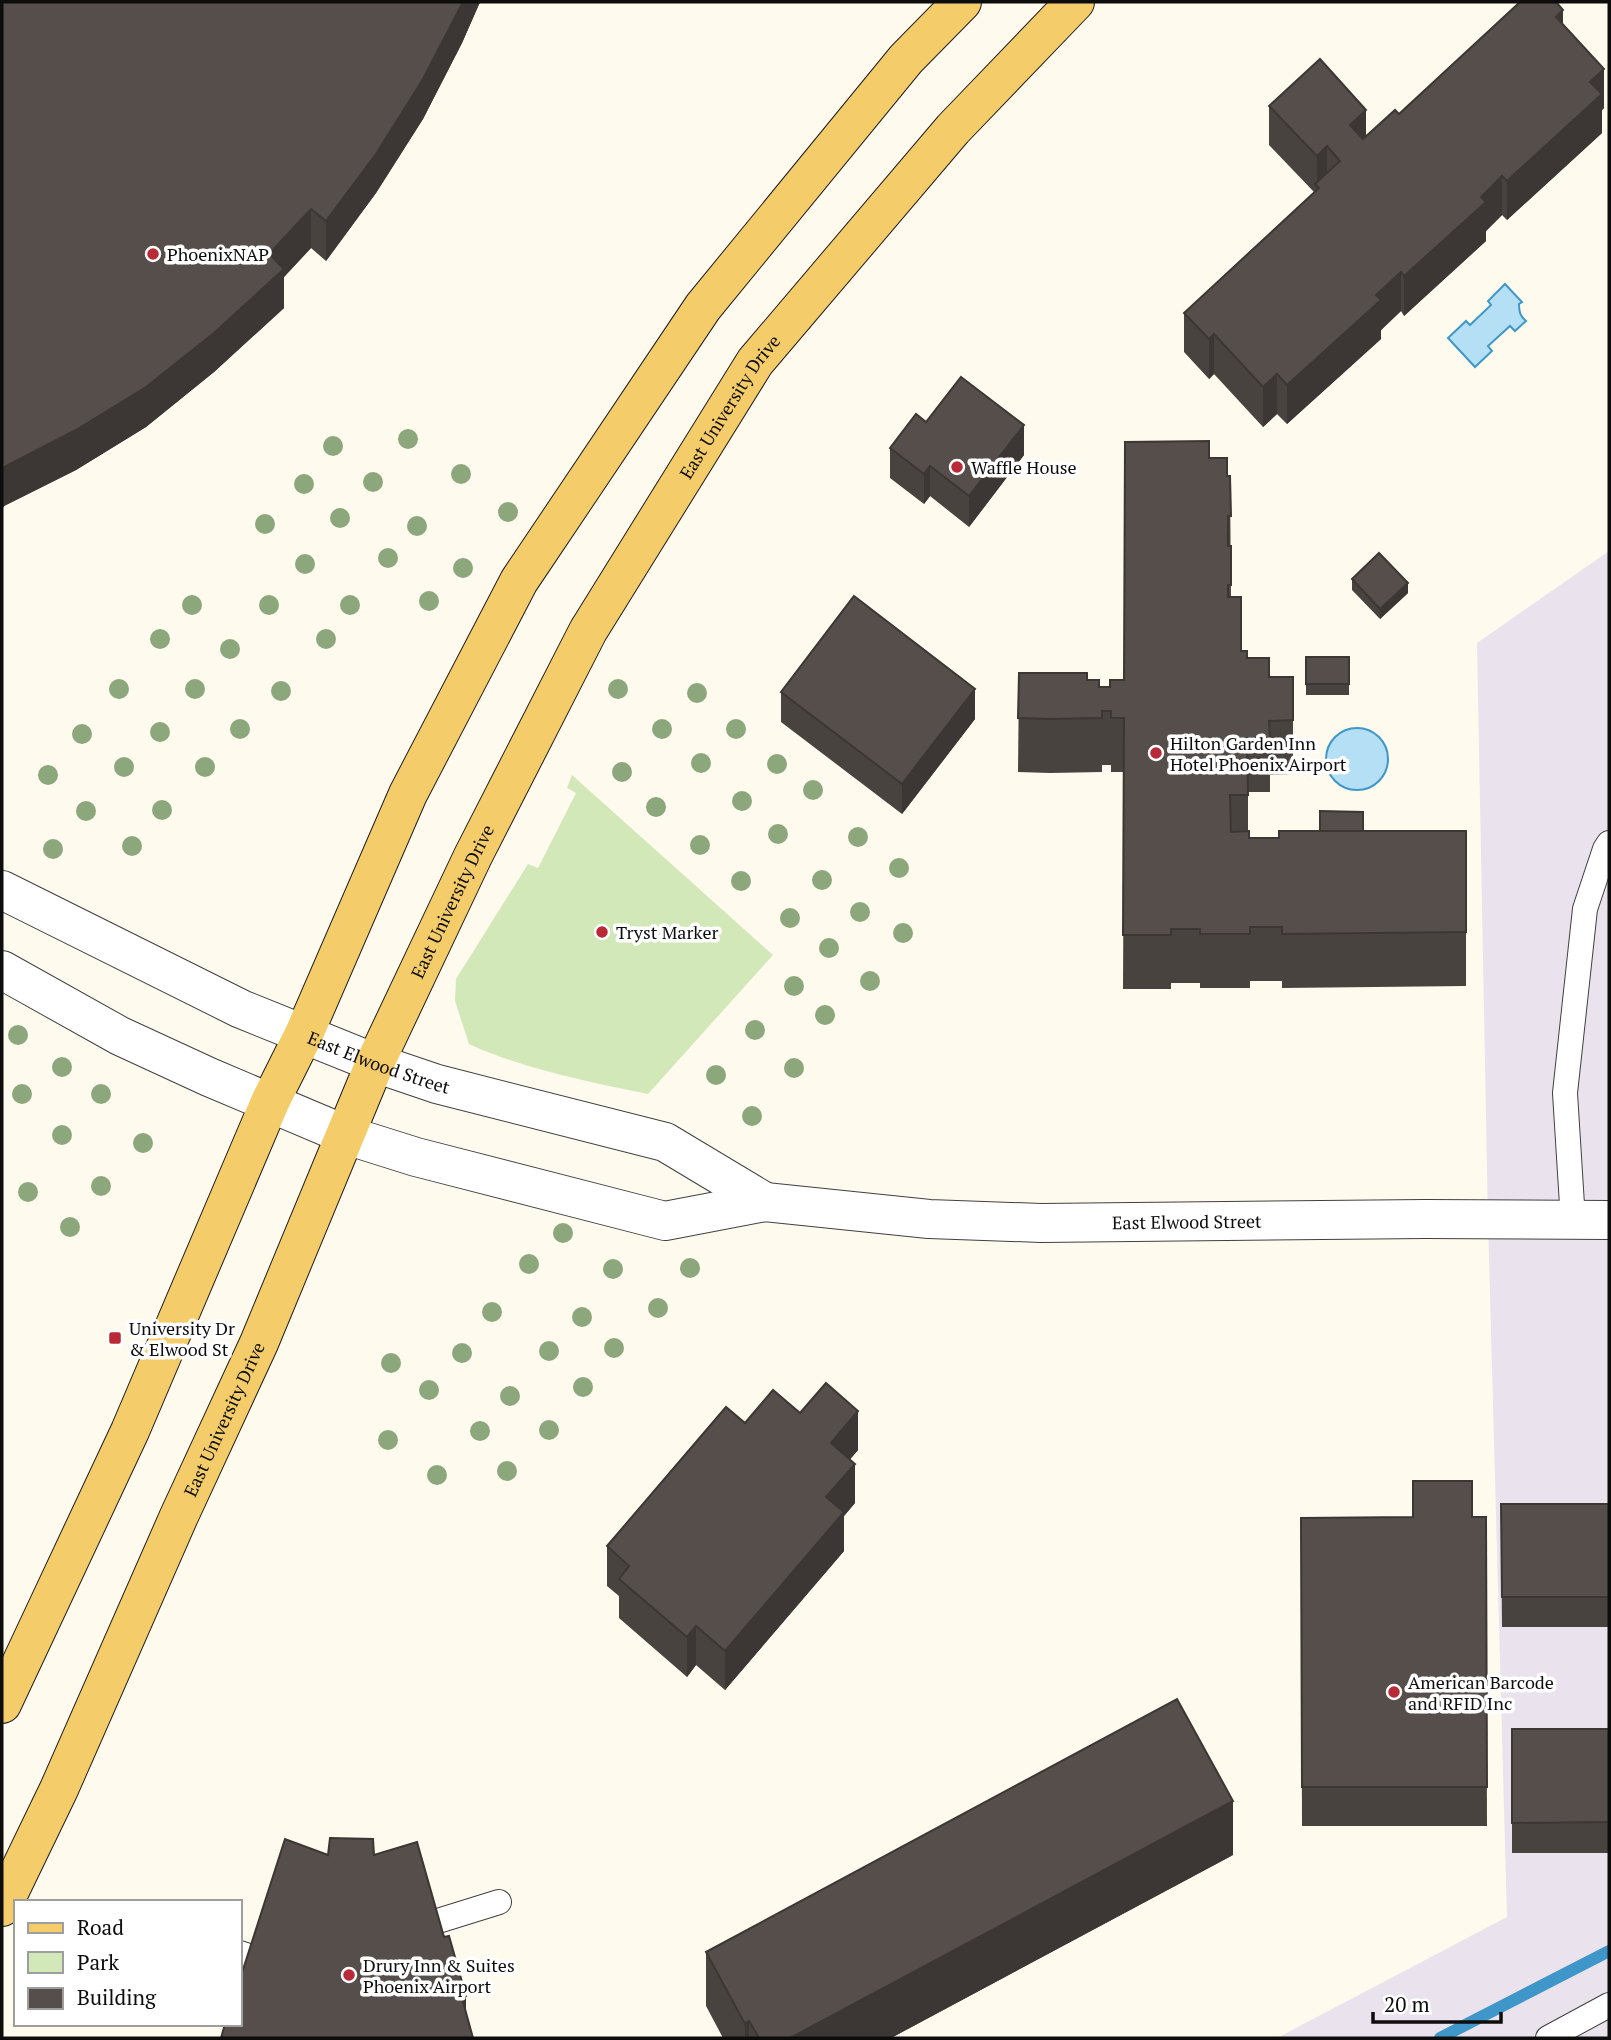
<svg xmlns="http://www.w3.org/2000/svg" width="1611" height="2040" font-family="'PT Serif',serif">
  <rect width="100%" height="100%" fill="#fefaee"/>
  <polygon fill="#eae2ec" points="1609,551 1609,2038 1277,2038 1507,1917 1488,1221 1477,643"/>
  <path fill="#d3e8b9" d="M572 775 773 955 648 1094C590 1082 523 1069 469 1044L455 1001 456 979 528 864 538 868 576 793 567 788Z"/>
  <g fill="#b4dff4" stroke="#3e97c8" stroke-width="2">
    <path d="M1505 284 1522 302 1519 304C1519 312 1520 316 1526 321L1515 331 1510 326 1488 346 1492 351 1475 367 1448 338 1466 321 1470 325 1491 305 1488 301Z"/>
    <circle cx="1357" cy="759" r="31"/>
  </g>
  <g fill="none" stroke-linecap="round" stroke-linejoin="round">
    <polyline stroke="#3e97c8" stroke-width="12" points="1440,2038 1609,1951"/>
    <g stroke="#404040" stroke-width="26">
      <g id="service">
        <polyline points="1573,1221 1565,1093 1585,909 1605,849 1609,843"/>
        <polyline points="425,1925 499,1902"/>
        <polyline points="240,1953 263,1961"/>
        <polyline points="1548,2038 1609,2005"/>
      </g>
    </g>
    <g stroke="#404040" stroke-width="40">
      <g id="minor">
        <path id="s1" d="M2 890 241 1009 375 1063 437 1084 665 1142 765 1202"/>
        <path id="s2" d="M2 970 120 1036 209 1077 346 1135 416 1157 665 1221 765 1202 929 1219 1041 1223 1425 1219 1609 1220"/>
      </g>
    </g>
    <g stroke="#1e1e1e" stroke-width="40">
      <g id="primary">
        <polyline points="2,1704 130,1431 270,1102 304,1034 408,794 519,581 703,307 906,59 962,2"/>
        <path id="s3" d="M2 1907 59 1789 179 1516 259 1343 375 1063 473 856 588 631 755 362 953 129 1075 2"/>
      </g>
    </g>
    <use href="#service" stroke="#fff" stroke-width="24"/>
    <use href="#minor" stroke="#fff" stroke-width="38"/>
    <use href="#primary" stroke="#f4cc69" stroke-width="38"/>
  </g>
  <g fill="#8da77d">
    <circle cx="408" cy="439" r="10"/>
    <circle cx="333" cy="446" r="10"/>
    <circle cx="461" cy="474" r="10"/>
    <circle cx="373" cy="482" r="10"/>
    <circle cx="304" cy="484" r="10"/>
    <circle cx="508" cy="512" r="10"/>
    <circle cx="340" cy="518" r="10"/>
    <circle cx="265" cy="524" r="10"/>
    <circle cx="417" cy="526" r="10"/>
    <circle cx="388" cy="558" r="10"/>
    <circle cx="305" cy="564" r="10"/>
    <circle cx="463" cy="568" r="10"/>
    <circle cx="429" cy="601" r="10"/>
    <circle cx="192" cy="605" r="10"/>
    <circle cx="269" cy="605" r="10"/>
    <circle cx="350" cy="605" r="10"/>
    <circle cx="160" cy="639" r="10"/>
    <circle cx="326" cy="639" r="10"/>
    <circle cx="230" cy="649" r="10"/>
    <circle cx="119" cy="689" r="10"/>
    <circle cx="195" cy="689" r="10"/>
    <circle cx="618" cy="689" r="10"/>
    <circle cx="281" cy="691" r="10"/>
    <circle cx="697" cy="693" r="10"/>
    <circle cx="240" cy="729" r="10"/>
    <circle cx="662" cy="729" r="10"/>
    <circle cx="736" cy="729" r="10"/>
    <circle cx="160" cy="732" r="10"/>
    <circle cx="82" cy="734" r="10"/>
    <circle cx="701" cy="763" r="10"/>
    <circle cx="777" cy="764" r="10"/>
    <circle cx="124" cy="767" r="10"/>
    <circle cx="205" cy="767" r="10"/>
    <circle cx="622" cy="772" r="10"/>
    <circle cx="48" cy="775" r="10"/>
    <circle cx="813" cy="790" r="10"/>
    <circle cx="742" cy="801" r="10"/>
    <circle cx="656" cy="807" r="10"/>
    <circle cx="162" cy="810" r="10"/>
    <circle cx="86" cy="811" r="10"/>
    <circle cx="778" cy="834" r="10"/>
    <circle cx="858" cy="837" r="10"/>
    <circle cx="700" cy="845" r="10"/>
    <circle cx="132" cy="846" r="10"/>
    <circle cx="53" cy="849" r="10"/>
    <circle cx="899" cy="868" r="10"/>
    <circle cx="822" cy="880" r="10"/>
    <circle cx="741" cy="881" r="10"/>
    <circle cx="860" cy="912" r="10"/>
    <circle cx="790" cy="918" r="10"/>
    <circle cx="903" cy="933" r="10"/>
    <circle cx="829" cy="948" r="10"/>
    <circle cx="870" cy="981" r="10"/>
    <circle cx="794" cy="986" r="10"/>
    <circle cx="825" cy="1015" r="10"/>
    <circle cx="755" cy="1030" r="10"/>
    <circle cx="18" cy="1035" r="10"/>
    <circle cx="62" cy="1067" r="10"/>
    <circle cx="794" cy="1068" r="10"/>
    <circle cx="716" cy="1075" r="10"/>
    <circle cx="22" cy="1094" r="10"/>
    <circle cx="101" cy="1094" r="10"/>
    <circle cx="752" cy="1116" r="10"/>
    <circle cx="62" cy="1135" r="10"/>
    <circle cx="143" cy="1143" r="10"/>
    <circle cx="101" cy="1186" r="10"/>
    <circle cx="28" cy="1192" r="10"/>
    <circle cx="70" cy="1227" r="10"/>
    <circle cx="563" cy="1233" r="10"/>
    <circle cx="529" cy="1264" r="10"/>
    <circle cx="690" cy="1268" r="10"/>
    <circle cx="613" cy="1269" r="10"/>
    <circle cx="658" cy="1308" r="10"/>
    <circle cx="492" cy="1312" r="10"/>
    <circle cx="582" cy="1317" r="10"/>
    <circle cx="614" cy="1348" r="10"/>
    <circle cx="549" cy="1351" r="10"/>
    <circle cx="462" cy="1353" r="10"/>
    <circle cx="391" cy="1363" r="10"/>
    <circle cx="583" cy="1387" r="10"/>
    <circle cx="429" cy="1390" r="10"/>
    <circle cx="510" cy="1396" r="10"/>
    <circle cx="549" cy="1430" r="10"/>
    <circle cx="480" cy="1431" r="10"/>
    <circle cx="388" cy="1440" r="10"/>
    <circle cx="507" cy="1471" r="10"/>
    <circle cx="437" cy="1475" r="10"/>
  </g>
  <g fill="#494340">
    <polygon points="2,2 480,2 462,43 423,119 376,193 326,261 311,248 284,277 284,308 214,372 146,427 76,470 4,506 2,509"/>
    <polygon points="1563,24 1604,108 1602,110 1602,133 1507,220 1502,215 1486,231 1486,241 1404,316 1401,311 1381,330 1381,339 1287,424 1277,414 1263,427 1214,374 1209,379 1184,352 1184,313 1314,192 1269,145 1269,106 1366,136 1399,114"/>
    <polygon points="926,422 1024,455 969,527 930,496 924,504 890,478 890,448"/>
    <polygon points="1209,458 1227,476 1230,476 1231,597 1241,651 1247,658 1269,677 1293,677 1293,774 1270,775 1270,792 1248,792 1248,831 1249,838 1279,838 1363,831 1466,831 1466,986 1282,988 1282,981 1250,981 1250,988 1200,988 1200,983 1171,983 1171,989 1123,989 1124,772 1111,772 1111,765 1102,765 1102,772 1050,773 1018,772 1019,673 1087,680 1099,687 1110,687 1124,680"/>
    <polygon points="1352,579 1408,593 1380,619 1352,590"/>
    <rect x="1306" y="657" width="43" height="38"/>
    <polygon points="781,692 975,719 902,814 781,722"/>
    <polygon points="800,1413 858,1450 850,1459 855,1503 844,1516 844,1551 725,1690 696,1665 687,1677 619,1618 619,1596 607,1586 607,1546 745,1423"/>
    <polygon points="1501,1504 1609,1504 1609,1627 1502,1627"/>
    <polygon points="1486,1517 1487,1826 1302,1826 1301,1518"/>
    <rect x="1512" y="1729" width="97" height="124"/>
    <polygon points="1233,1855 891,2038 723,2038 706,2006 706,1952"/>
  </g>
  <g fill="#3c3734">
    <polygon points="463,2 480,2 462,43 423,119 376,193 326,261 326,221"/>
    <polygon points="1563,10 1563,49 1556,17"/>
    <polygon points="1604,69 1604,108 1602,110 1602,133 1507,220 1507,181 1590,82"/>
    <polygon points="1366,110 1366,149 1350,125"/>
    <polygon points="1327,146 1327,186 1319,188 1317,185 1317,156"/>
    <polygon points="1502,176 1502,215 1486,231 1486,241 1404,316 1404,276 1481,197"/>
    <polygon points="311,209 311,248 284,277 284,308 214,372 146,427 76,470 4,506 2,509 2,469 4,467 269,254"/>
    <polygon points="1401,272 1401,311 1381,330 1381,339 1287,424 1287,385 1376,295"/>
    <polygon points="1214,334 1214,374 1209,379 1209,339"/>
    <polygon points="1277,374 1277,414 1263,427 1263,387"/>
    <polygon points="1024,425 1024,455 969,527 969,496"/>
    <polygon points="930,466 930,496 924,504 924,474"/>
    <polygon points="1408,583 1408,593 1380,619 1380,609"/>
    <polygon points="975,689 975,719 902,814 902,784"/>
    <polygon points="858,1411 858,1450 831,1482 831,1443"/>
    <polygon points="855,1464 855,1503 844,1516 844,1551 725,1690 725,1651 826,1497"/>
    <polygon points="696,1626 696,1665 687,1677 687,1637"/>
    <polygon points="1233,1801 1233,1855 891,2038 790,2038"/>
    <polygon points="466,1996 466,2038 462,1998"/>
    <polygon points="749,2021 749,2038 745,2038 745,2024"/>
  </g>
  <g fill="#554e4a" stroke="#3c3734" stroke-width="2">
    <polygon points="2,2 463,2 423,79 376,154 326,221 311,209 269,254 284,269 214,333 146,387 76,430 4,467 2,469"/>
    <polygon points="1520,2 1556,2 1563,10 1556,17 1604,69 1590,82 1602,94 1507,181 1502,176 1481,197 1486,202 1404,276 1401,272 1376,295 1381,300 1287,385 1277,374 1263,387 1214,334 1209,339 1184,313 1319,188 1315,184 1340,161 1327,146 1317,156 1269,106 1320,59 1366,110 1350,125 1363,139 1395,110 1399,114"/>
    <polygon points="961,377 1024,425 969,496 930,466 924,474 890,448 916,414 926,422"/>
    <polygon points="1209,441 1209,458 1227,458 1227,476 1230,476 1231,516 1228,516 1228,546 1231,546 1231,585 1228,585 1228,597 1241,597 1241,651 1247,651 1247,658 1269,658 1269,677 1293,677 1293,720 1269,721 1270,738 1247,738 1248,795 1230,795 1231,832 1249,831 1249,838 1279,838 1279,831 1466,831 1466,932 1282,934 1282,927 1250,927 1250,934 1200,934 1200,929 1171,929 1171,935 1123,935 1124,718 1111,718 1111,711 1102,711 1102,718 1050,719 1018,718 1019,673 1087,673 1087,680 1099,680 1099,687 1110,687 1110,680 1124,680 1125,442"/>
    <polygon points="1379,553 1408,583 1380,609 1352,579"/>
    <polygon points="854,596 975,689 902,784 781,692"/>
    <rect x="1306" y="657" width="43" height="27"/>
    <polygon points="1320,811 1363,812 1363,831 1320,831"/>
    <polygon points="826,1383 858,1411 831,1443 855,1464 826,1497 844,1512 725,1651 696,1626 687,1637 619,1579 629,1566 607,1546 726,1407 745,1423 773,1390 800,1413"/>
    <polygon points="1413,1481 1472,1481 1472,1517 1486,1517 1487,1787 1302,1787 1301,1518 1413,1517"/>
    <polygon points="1501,1504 1609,1504 1609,1597 1502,1597"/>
    <polygon points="1177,1699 1233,1801 790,2038 759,2038 749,2021 745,2024 706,1952"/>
    <polygon points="1512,1729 1609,1729 1609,1822 1512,1823"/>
    <polygon points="330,1838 373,1839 374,1855 417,1842 444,1937 449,1936 466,1996 462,1998 473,2038 221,2038 225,2024 240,2024 240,1979 285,1839 328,1855"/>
  </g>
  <g fill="#b82a37" stroke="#fff" stroke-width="2.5">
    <circle cx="153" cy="254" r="7"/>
    <circle cx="957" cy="467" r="7"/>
    <circle cx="1156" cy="753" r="7"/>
    <circle cx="602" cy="932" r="7"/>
    <rect x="108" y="1331" width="14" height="14" rx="3.5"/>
    <circle cx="1394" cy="1692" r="7"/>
    <circle cx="349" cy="1975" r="7"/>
  </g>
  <g text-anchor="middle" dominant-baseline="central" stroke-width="7" stroke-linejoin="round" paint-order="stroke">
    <g font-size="18" fill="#0d0d0d" stroke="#fff" text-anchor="start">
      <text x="167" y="254">PhoenixNAP</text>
      <text x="971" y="467">Waffle House</text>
      <text x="1170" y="743">Hilton Garden Inn<tspan x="1170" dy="21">Hotel Phoenix Airport</tspan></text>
      <text x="616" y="932">Tryst Marker</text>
      <text x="129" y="1328">University Dr<tspan x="129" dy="21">&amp; Elwood St</tspan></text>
      <text x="1408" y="1682">American Barcode<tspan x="1408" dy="21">and RFID Inc</tspan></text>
      <text x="363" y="1965">Drury Inn &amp; Suites<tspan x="363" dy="21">Phoenix Airport</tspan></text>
    </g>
    <g font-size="18" fill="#0d0d0d" stroke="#fff">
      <text stroke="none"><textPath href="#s3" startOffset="1670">East University Drive</textPath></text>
      <text stroke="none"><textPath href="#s3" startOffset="1102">East University Drive</textPath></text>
      <text stroke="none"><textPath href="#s1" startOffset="415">East Elwood Street</textPath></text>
      <text stroke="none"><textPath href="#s2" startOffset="1237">East Elwood Street</textPath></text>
      <text stroke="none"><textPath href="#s3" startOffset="536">East University Drive</textPath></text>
    </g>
  </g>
  <rect width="1611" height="2040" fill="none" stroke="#0d0d0d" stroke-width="7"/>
  <rect x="14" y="1900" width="228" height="126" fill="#ffffff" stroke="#9e9e9e" stroke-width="2"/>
  <rect x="28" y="1923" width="35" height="10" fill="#f4cc69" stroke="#9e9e9e" stroke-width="2"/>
  <text x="77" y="1935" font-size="21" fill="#0d0d0d">Road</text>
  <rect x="28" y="1952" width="35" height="21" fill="#d3e8b9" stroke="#9e9e9e" stroke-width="2"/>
  <text x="77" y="1970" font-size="21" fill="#0d0d0d">Park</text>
  <rect x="28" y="1988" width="35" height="21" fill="#554e4a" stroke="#9e9e9e" stroke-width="2"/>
  <text x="77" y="2005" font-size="21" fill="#0d0d0d">Building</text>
  <path d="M1373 2012v10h128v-10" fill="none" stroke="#0d0d0d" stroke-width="3.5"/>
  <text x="1384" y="2012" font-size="21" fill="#0d0d0d" stroke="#ffffff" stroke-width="5" paint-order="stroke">20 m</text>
</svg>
